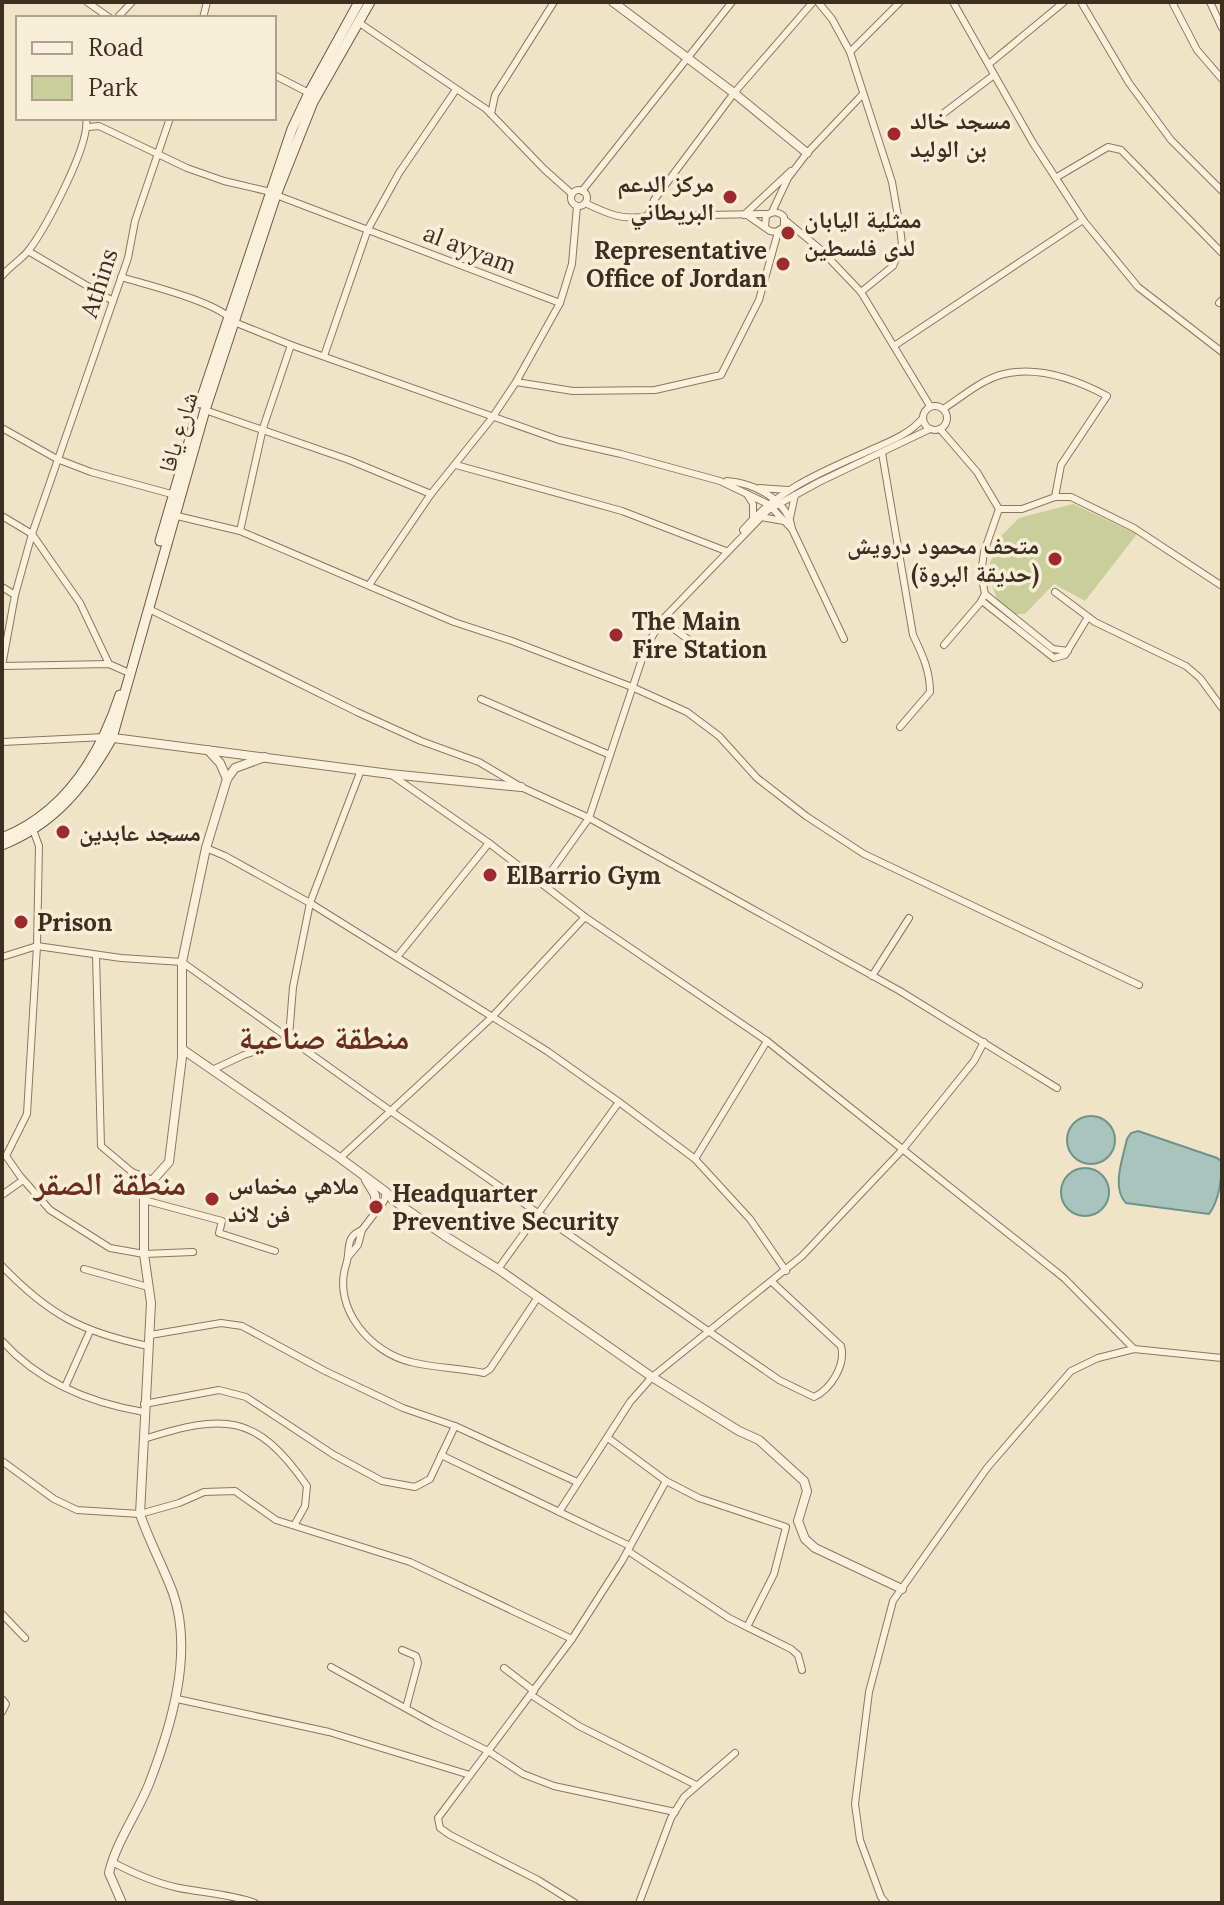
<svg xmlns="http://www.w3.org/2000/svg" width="1224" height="1905" font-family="Lora,'Noto Naskh Arabic',serif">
  <rect width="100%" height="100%" fill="#f0e4c8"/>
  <polygon fill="#c9cf9b" points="1073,504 1137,534 1085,601 1054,584 1025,614 1002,614 987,570 1002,535 1019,518"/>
  <g fill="#a9c4bc" stroke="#6f938a" stroke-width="2">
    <circle cx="1091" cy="1140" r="24"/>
    <path d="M1138 1131 1217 1158 1222 1162C1222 1178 1219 1201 1209 1214L1126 1203C1111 1188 1123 1158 1127 1139L1131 1133Z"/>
    <circle cx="1085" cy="1192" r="24"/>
  </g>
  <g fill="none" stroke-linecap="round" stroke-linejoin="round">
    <g stroke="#8d765c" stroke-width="8">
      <g id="minor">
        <polyline points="87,2 110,18"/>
        <polyline points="818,2 832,19 850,52 892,182 900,228 902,244 893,266 861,292"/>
        <polyline points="953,2 1033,143 1083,220 1138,287 1222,352"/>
        <polyline points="1081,2 1129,83 1171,140 1222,191"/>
        <polyline points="1172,2 1197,50 1222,79"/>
        <polyline points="1210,2 1222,28"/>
        <polyline points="117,18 132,2"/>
        <polyline points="203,18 207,2"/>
        <polyline points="358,22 486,109 544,169 572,194"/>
        <polyline points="850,52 900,2"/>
        <polyline points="989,64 1064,2"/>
        <polyline points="274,75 309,93"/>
        <polyline points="491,114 495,95 554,2"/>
        <polyline points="940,116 994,75"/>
        <polyline points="88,127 99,126 187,168 224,181 271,192"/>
        <polyline points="1057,177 1108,147 1121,150 1222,253"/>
        <circle cx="579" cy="198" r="8"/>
        <polyline points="582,191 732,2"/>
        <polyline points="276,195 560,303"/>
        <path d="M585 203C608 214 623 221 648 216L768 214"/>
        <polyline points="772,212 788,178 807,153 862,95"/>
        <polyline points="744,215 791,171"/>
        <path d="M747 215 770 231 776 232 784 227V217C779 211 772 211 766 216L765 226"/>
        <polyline points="648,216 654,200 734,93 813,2"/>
        <polyline points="785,220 820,249 861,292 930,406"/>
        <polyline points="28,251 113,301"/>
        <path d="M2 276C10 266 21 260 29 250 46 227 91 144 86 118"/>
        <path d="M121 277C147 285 219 302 234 322L291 345 263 428 240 531"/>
        <polyline points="1219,303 1222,300"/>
        <polyline points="291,345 559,440 621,454 720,481 768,504 792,529"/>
        <polyline points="894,346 1083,220"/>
        <polyline points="324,356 368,229 399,173 455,91"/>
        <polyline points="516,382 573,391 655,390 721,375 759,300 778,232"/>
        <circle cx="935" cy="418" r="12"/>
        <path d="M943 409C962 397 982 379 1004 374 1038 366 1077 380 1107 396L1061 465 1055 497"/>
        <polyline points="205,410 349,460 431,494"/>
        <polyline points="2,428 57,459 91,472 175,495"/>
        <polyline points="940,429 977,472 999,509 984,552 981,574 985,594 980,603 944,645"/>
        <path d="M882 453 913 635C922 654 930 670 930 692L900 727"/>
        <polyline points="456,465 622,511 726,551"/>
        <path d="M727 481C754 483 788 500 792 529L844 639"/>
        <polyline points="760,488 788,490"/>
        <polyline points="747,494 753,504 753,516"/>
        <polyline points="999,509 1022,509 1055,497 1071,497 1134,528 1222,586"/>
        <polyline points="173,515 240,531 454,622 512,641 632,687 687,712 719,736 757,778 806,816 864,854 1139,985"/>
        <polyline points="2,516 32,534 80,603 109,664"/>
        <polyline points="761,517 784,521"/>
        <polyline points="790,518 795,495"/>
        <path d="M743 530C776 491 819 473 864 453 885 443 908 436 923 418"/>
        <polyline points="369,585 431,494 492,418 516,382 560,303 572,264 577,206"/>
        <polyline points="2,587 15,595"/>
        <polyline points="1055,592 1095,622 1186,666 1200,678 1222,708"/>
        <polyline points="985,594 1053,649 1068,651"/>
        <polyline points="982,601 1054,658 1065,655 1088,617"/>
        <polyline points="149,609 357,712 421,741 479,762 521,787 589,818 900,991 1057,1088"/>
        <polyline points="662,620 705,652"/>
        <polyline points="2,666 15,595 32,534 128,258 135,221 170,118"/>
        <polyline points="2,666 109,664 127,672"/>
        <polyline points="481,699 610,755"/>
        <polyline points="2,742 105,737"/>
        <polyline points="393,776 489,843 585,917 767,1041 1064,1278 1134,1349"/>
        <polyline points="32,827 39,846 37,946 27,1114 6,1156 20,1176 50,1210 110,1248 144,1254 193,1252"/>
        <polyline points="206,848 225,856 310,903 547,1051 619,1102 695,1159 750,1219 786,1271"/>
        <polyline points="542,884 589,818 646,647 662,620 768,510 819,482 930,429"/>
        <polyline points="96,955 101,1146 132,1172 153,1180"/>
        <path d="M2 957 37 946 121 958 182 962 392 1112 779 1380 814 1397C831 1389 846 1365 841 1346L772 1282"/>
        <polyline points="397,957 489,843"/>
        <polyline points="872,976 909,918"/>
        <polyline points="289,1037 293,987 310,903 361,770"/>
        <polyline points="212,1070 244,1055 281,1043 289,1037"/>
        <polyline points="340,1158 491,1018 585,917"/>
        <polyline points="695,1159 767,1041"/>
        <polyline points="2,1195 23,1180"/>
        <polyline points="144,1200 222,1221 219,1233 275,1251"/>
        <polyline points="362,1230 384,1201 386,1192"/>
        <path d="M348 1257 358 1245 362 1230C344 1237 351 1250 346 1265 332 1308 371 1353 411 1362 434 1368 460 1368 484 1373L490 1369 538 1297"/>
        <path d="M2 1266C49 1315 82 1332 148 1346"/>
        <polyline points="84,1269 148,1287"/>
        <polyline points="498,1269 619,1102"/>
        <polyline points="150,1335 221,1323 242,1326 325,1371 403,1408 455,1426 577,1482"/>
        <path d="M2 1341C39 1382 90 1403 144 1412"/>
        <polyline points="65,1387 90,1331"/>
        <polyline points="144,1404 219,1390 246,1397 334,1455 382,1481 415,1487 430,1479 455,1426"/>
        <path d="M144 1439C223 1414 256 1412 307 1486L305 1506 295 1524"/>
        <polyline points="441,1455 630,1546"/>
        <polyline points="2,1461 54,1499 77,1510 140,1514 179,1503 204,1492 235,1491 276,1520 410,1562 572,1639"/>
        <polyline points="666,1481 699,1498 786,1527 774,1574 747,1627"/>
        <polyline points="559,1512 630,1402 652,1377 802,1256 903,1149 974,1061 984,1042"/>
        <polyline points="628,1551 729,1618 791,1649 798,1655 802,1670"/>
        <polyline points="2,1614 25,1638"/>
        <polyline points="402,1650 416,1656 418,1663 406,1708"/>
        <polyline points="331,1667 434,1724 488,1751 523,1774 554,1786 675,1812"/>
        <polyline points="504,1668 534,1691"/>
        <polyline points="531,1695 579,1726 696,1785"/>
        <polyline points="2,1699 6,1704 2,1712"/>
        <polyline points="177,1699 329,1732 470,1775"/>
        <path d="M112 1862C133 1873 155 1883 179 1888 205 1893 230 1894 255 1903"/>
        <polyline points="575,1903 538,1880 450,1835 440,1828 438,1818 572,1639 622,1561 666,1481 608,1438"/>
        <polyline points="639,1903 671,1818 684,1797 735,1753"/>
        <polyline points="886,1903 881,1897 860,1840 855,1804 869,1692 893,1601 987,1468 1071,1371 1098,1358 1134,1349 1222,1358"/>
      </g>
    </g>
    <g stroke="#8d765c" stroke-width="10">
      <g id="tertiary">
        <polyline points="613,2 734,93 807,153"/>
        <polyline points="106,737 390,774 521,787"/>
        <polyline points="208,750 220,763 227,779"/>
        <polyline points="182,1049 340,1158 386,1192 393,1200 445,1236 498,1269 652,1377 739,1431 759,1440 804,1481 807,1491 798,1521 805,1539 815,1548 902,1589"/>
        <polyline points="366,1180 375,1195 376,1210"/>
        <path d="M122 1903 109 1873C116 1842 137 1814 149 1784 171 1727 194 1653 173 1593 163 1566 149 1541 140 1514L151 1303 144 1254V1190L169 1162 182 1057V962L206 848 227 779 235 768 265 757"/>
      </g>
    </g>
    <g stroke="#6f573f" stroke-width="11">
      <g id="secondary">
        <polyline points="200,403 292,129 309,93 359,2"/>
        <polyline points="160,541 194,425"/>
        <path d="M2 838C65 813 100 756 120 695"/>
        <path d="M2 845C54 824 85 786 112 738L205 410 276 195 313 102 370 2"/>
      </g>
    </g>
    <use href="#minor" stroke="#faf1dc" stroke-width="6"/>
    <use href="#tertiary" stroke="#faf1dc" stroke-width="8"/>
    <use href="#secondary" stroke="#faf1dc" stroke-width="9"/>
  </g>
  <g fill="#9e2a2b" stroke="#f7eed8" stroke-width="3">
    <circle cx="894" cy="134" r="8"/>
    <circle cx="730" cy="197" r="8"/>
    <circle cx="788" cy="233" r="8"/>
    <circle cx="783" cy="264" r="8"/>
    <circle cx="1055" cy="559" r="8"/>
    <circle cx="616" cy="635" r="8"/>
    <circle cx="63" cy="832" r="8"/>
    <circle cx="490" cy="875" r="8"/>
    <circle cx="21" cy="922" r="8"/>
    <circle cx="212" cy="1199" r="8"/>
    <circle cx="376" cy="1207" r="8"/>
  </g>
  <g text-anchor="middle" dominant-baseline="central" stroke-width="7" stroke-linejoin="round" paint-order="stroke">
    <g font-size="24" font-weight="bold" fill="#3d2e20" stroke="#f7eed8" text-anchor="start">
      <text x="910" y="120">مسجد خالد<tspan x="910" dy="28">بن الوليد</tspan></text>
      <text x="714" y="183" text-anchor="end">مركز الدعم<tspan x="714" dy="28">البريطاني</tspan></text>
      <text x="804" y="219">ممثلية اليابان<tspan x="804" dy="28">لدى فلسطين</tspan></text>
      <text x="767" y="250" text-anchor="end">Representative<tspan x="767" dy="28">Office of Jordan</tspan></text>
      <text x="1039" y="545" text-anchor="end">متحف محمود درويش<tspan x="1039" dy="28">(حديقة البروة)</tspan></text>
      <text x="632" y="621">The Main<tspan x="632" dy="28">Fire Station</tspan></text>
      <text x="79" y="832">مسجد عابدين</text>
      <text x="506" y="875">ElBarrio Gym</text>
      <text x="37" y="922">Prison</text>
      <text x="228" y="1185">ملاهي مخماس<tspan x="228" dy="28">فن لاند</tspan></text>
      <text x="392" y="1193">Headquarter<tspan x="392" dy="28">Preventive Security</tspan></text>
    </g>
    <g font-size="24" fill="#3d2e20" stroke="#f7eed8">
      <text transform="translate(470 249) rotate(21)">al ayyam</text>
      <text transform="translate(99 283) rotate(-72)">Athins</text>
      <text transform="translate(178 432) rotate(-73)">شارع يافا</text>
    </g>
    <g font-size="32" font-weight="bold" fill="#6b2e1e" stroke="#f7eed8">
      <text x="324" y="1037">منطقة صناعية</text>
      <text x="110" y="1183">منطقة الصقر</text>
    </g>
  </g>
  <rect width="1224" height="1905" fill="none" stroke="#3d2e20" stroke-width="8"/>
  <rect x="16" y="16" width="260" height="104" fill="#f7eed8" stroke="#ada18e" stroke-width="2"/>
  <rect x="32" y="42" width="40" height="12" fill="#faf1dc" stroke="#ada18e" stroke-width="2"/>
  <text x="88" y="56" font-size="24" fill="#3d2e20">Road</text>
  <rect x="32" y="76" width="40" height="24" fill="#c9cf9b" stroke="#ada18e" stroke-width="2"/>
  <text x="88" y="96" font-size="24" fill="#3d2e20">Park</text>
</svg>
